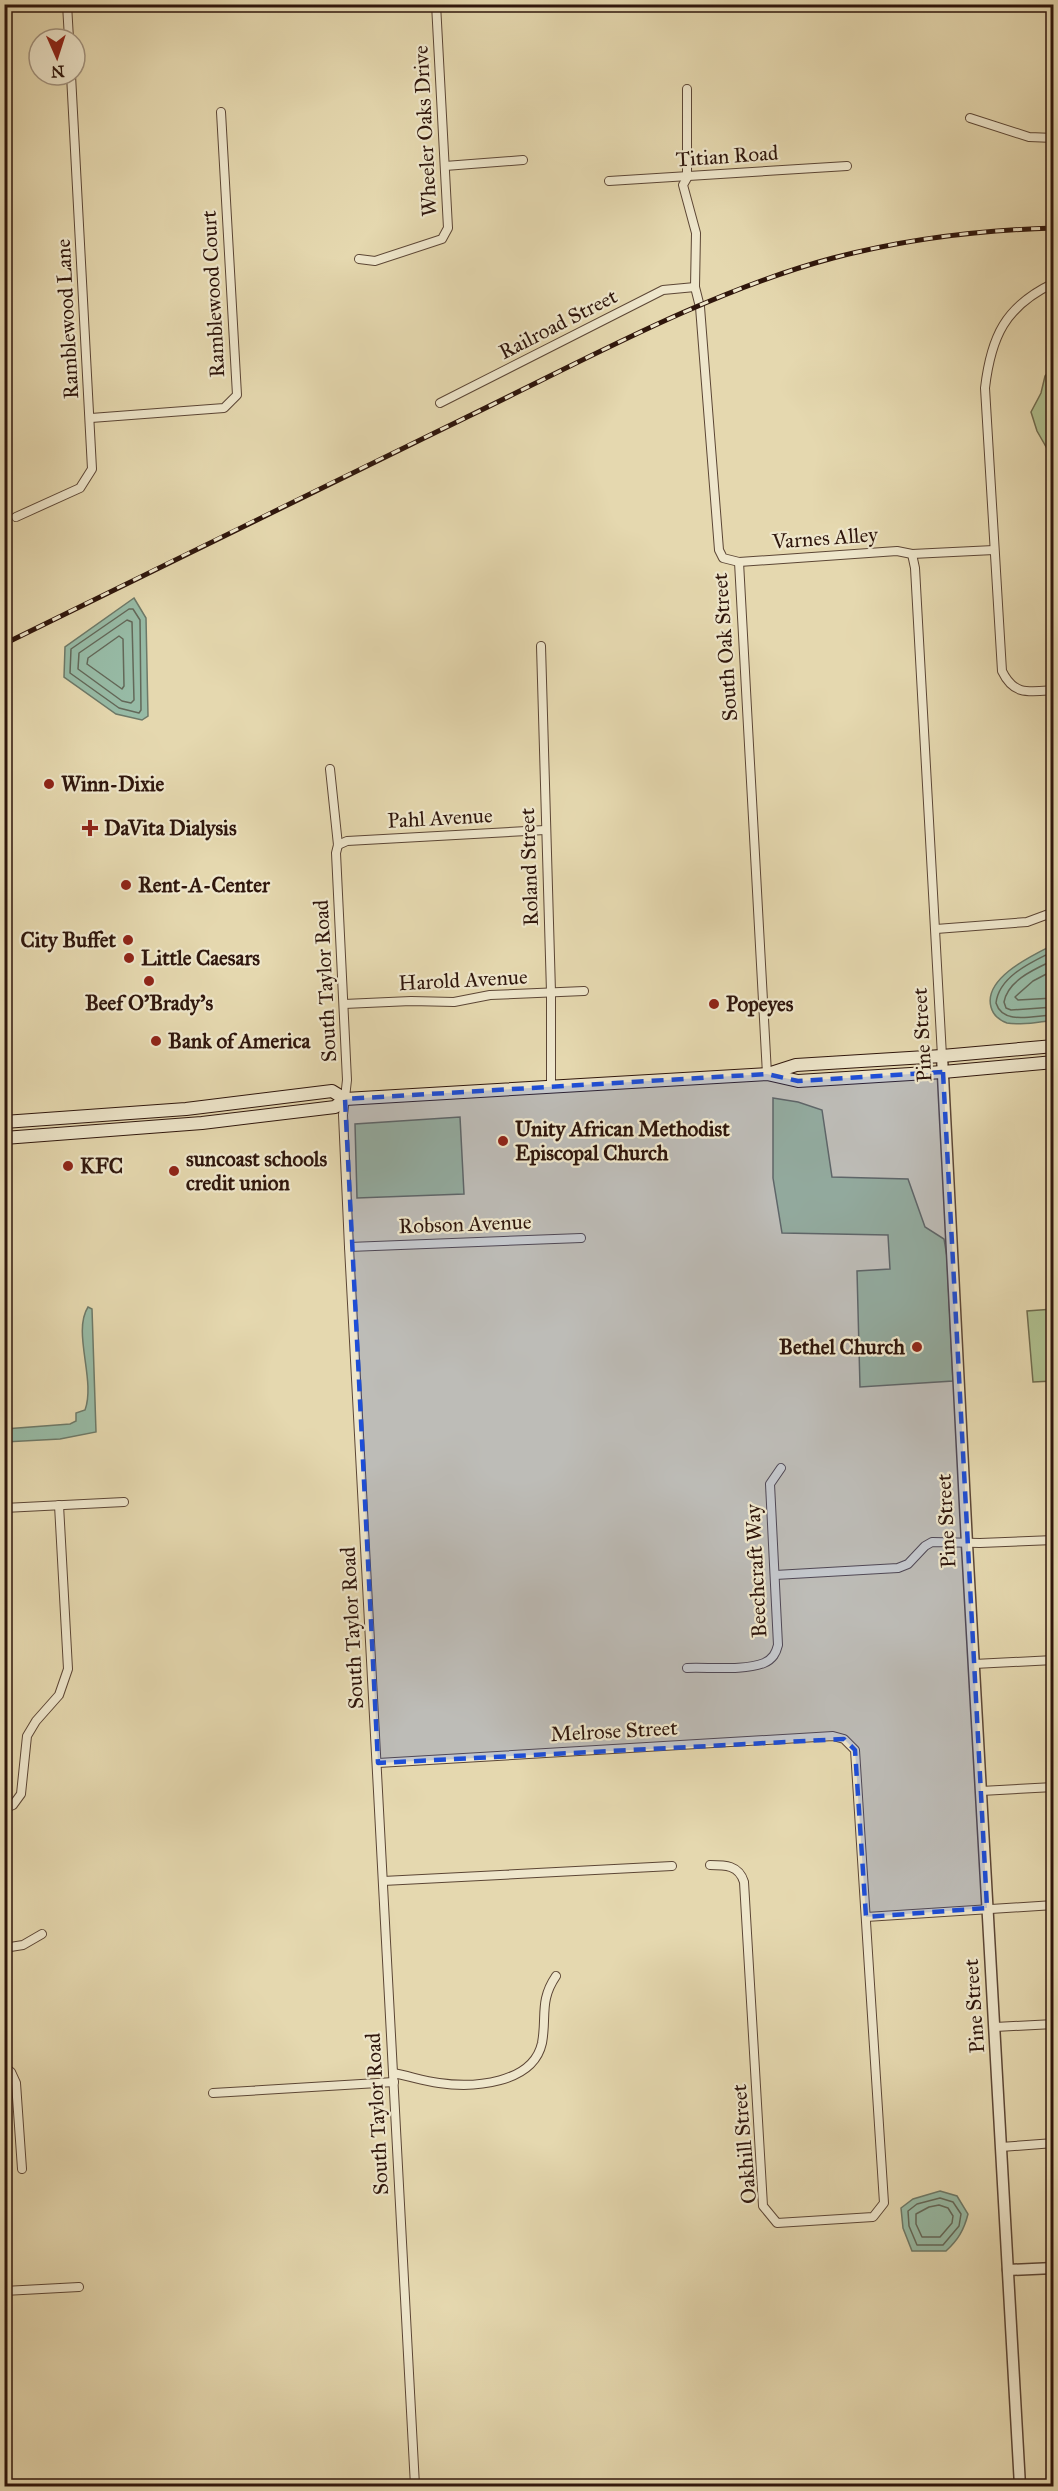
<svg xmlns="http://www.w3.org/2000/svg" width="1058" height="2491" font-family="'IM FELL Great Primer',serif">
  <rect width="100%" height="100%" fill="#e5d8af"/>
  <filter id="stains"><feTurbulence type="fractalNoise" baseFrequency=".00333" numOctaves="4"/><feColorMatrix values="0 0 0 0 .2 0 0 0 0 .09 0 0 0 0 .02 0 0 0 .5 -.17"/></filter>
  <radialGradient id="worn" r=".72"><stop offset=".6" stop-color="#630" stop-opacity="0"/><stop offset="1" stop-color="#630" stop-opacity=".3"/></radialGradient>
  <g fill="#afc08f" stroke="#6f6b4e" stroke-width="1.5">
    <polygon points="1053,366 1053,459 1037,431 1031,412 1041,393 1045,376"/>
    <polygon points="773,1098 798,1102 822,1110 832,1177 908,1179 925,1227 944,1239 947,1257 953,1381 860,1387 857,1271 890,1269 888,1235 782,1233 773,1178"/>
    <polygon points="460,1117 464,1194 357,1198 355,1124"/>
    <polygon points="1053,1309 1053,1381 1033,1382 1027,1311"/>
  </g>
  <g fill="#97bba6" stroke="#6d7968" stroke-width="1.5">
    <polygon points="134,598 146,618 148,716 142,720 116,714 64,677 65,647"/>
    <path d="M1053 945V1021C1040 1021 1020 1026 1007 1023 999 1020 993 1015 991 1007 983 978 1033 955 1053 945Z"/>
    <path d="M88 1307 92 1309 96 1432 60 1439 5 1442V1429L70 1424 76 1421V1413L85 1410C96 1380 72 1332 88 1307Z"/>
    <path d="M940 2191 957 2196 968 2214C964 2230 958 2240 946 2251H912L903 2228 901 2208 913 2199Z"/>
  </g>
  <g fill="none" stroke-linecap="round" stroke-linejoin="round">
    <g stroke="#636859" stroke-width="1.5">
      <polygon points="129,609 133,609 140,620 141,710 139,713 119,708 70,673 71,649"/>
      <polygon points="127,620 132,622 134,700 131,703 122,701 78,669 79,653"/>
      <polygon points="119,636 123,639 124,686 122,689 87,664 88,658"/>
      <path d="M1054 951C1032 962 999 976 996 1003 1003 1026 1035 1015 1054 1015"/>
      <path d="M1054 960C1035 969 1008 980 1004 1002L1006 1008 1011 1010 1054 1007"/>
      <polyline points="1054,970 1033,981 1015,997 1018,1000 1054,998"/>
      <polygon points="940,2198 953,2202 961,2214 959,2226 943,2245 917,2245 909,2226 908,2211 917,2204"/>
      <polygon points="939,2205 948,2208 953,2216 952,2223 940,2237 922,2237 916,2224 916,2214 929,2207"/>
    </g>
    <g stroke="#5c4635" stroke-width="10">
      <g id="minor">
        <polyline points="67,4 69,39"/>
        <polyline points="687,89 687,178 683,185 696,233 695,287 700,307 719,550 723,558 739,562 897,551 912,554 994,550"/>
        <polyline points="970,118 1029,137 1054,138"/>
        <polyline points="445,166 523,160"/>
        <polyline points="609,181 847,166"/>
        <polyline points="359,259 375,261 442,239 448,228 436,4"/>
        <path d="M1054 283C1005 306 991 337 985 388L1002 671C1014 696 1029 692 1054 690"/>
        <polyline points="440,403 663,290 695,287"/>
        <polyline points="91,418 224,408 237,395 221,112"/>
        <polyline points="16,517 80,488 92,469 71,75"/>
        <polyline points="912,554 915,568 942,1056"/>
        <polyline points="739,562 767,1074"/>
        <polyline points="541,646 551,992 551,1087"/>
        <polyline points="330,769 338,845 336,853 347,1080 343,1115 349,1247 415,2486"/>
        <polyline points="338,845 347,841 545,830"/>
        <polyline points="936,929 1027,922 1054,912"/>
        <polyline points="344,1004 411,1001 454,1002 490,995 584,991"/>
        <polyline points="349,1247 581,1238"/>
        <polyline points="4,1508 124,1502"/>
        <polyline points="775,1575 898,1568 908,1564 925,1546 932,1542 980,1543 1054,1540"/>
        <polyline points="974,1664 1054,1660"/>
        <path d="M687 1668C708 1667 745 1671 764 1663 773 1659 776 1653 778 1645L770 1484 781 1468"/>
        <path d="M378 1763 833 1736 844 1739 855 1750 884 2203 873 2217 777 2223 763 2206 744 1882C739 1865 725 1865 710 1865"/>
        <polyline points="981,1791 1054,1787"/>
        <polyline points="4,1809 13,1805 21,1794 27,1736 36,1721 59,1695 68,1669 59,1505"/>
        <polyline points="383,1881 672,1866"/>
        <polyline points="866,1917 1054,1905"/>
        <polyline points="4,1948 23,1945 42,1934"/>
        <polyline points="995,2027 1054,2024"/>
        <polyline points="4,2067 11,2072 16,2083 22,2169"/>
        <path d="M393 2073C409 2076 424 2081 439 2083 473 2088 533 2084 542 2043 547 2016 539 2001 556 1976"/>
        <polyline points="213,2093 394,2082"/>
        <polyline points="1001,2147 1054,2143"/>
        <polyline points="4,2291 79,2287"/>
      </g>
    </g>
    <g stroke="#5c4635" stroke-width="13">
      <g id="tertiary">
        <polyline points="942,1056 967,1544 1020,2486"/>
        <polyline points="1008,2270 1054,2268"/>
      </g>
    </g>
    <g stroke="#2f160c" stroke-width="14">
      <g id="secondary">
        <polyline points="768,1074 796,1065 942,1056 1054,1046"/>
        <polyline points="4,1122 186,1109 332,1091 345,1099 767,1074 798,1081 943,1072 1054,1062"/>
        <polyline points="4,1138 202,1123 335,1107 345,1099"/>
      </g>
    </g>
    <use href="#minor" stroke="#eee6cb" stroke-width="8"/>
    <use href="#tertiary" stroke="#eee6cb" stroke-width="10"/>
    <use href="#secondary" stroke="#eee6cb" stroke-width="12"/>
    <g stroke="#2f160c" stroke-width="5">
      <path id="rail" d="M4 644C158 568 312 492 467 417 583 361 709 291 833 258 906 239 979 230 1054 228"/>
    </g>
    <use href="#rail" stroke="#eee6cb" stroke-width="3" stroke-dasharray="9" stroke-linecap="butt"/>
  </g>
  <path fill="#1d4ed8" fill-opacity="0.2" stroke="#1d4ed8" stroke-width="4.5" stroke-dasharray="12 8" stroke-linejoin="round" d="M943 1072 987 1908 866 1917 855 1750 844 1739 378 1763 345 1099 767 1074 798 1081Z"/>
  <g fill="#8f2418" stroke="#eee6cb" stroke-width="2">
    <circle cx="49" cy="784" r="6"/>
    <path d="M87 819h6v6h6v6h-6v6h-6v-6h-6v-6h6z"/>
    <circle cx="126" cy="885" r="6"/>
    <circle cx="128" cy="940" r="6"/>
    <circle cx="129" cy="958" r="6"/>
    <circle cx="149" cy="981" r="6"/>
    <circle cx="714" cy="1004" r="6"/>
    <circle cx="156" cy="1041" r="6"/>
    <circle cx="503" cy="1141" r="6"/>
    <circle cx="68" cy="1166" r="6"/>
    <circle cx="174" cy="1171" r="6"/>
    <circle cx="917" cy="1347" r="6"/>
  </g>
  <g text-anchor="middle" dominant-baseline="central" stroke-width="4.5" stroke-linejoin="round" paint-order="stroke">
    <g font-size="21" fill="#2f160c" stroke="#eee6cb">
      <text transform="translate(425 131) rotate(-93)">Wheeler Oaks Drive</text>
      <text transform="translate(727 156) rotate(-4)">Titian Road</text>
      <text transform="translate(213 294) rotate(-93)">Ramblewood Court</text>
      <text transform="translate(67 319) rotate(-93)">Ramblewood Lane</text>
      <text transform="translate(558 324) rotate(-27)">Railroad Street</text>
      <text transform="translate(825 538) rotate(-4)">Varnes Alley</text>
      <text transform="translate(725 647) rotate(-94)">South Oak Street</text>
      <text transform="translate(440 818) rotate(-3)">Pahl Avenue</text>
      <text transform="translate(529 867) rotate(-92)">Roland Street</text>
      <text transform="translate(463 980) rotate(-3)">Harold Avenue</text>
      <text transform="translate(325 981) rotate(-93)">South Taylor Road</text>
      <text transform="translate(922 1035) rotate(-93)">Pine Street</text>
      <text transform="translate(465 1224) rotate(-2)">Robson Avenue</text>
      <text transform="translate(946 1521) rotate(-93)">Pine Street</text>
      <text transform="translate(756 1571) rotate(-93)">Beechcraft Way</text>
      <text transform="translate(352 1628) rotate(-93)">South Taylor Road</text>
      <text transform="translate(614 1731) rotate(-3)">Melrose Street</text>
      <text transform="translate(974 2006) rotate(-94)">Pine Street</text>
      <text transform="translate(377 2114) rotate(-93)">South Taylor Road</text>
      <text transform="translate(744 2144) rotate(-95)">Oakhill Street</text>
    </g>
    <g font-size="21" font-weight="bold" fill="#2f160c" stroke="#eee6cb" text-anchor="start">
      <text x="61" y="784">Winn-Dixie</text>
      <text x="104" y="828">DaVita Dialysis</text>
      <text x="138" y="885">Rent-A-Center</text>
      <text x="116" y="940" text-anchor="end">City Buffet</text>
      <text x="141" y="958">Little Caesars</text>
      <text x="149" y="1003" text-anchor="middle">Beef O'Brady's</text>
      <text x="726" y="1004">Popeyes</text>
      <text x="168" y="1041">Bank of America</text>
      <text x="515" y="1129">Unity African Methodist<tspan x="515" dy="24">Episcopal Church</tspan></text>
      <text x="186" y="1159">suncoast schools<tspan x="186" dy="24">credit union</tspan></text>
      <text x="80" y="1166">KFC</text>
      <text x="905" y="1347" text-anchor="end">Bethel Church</text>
    </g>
  </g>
  <rect width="1058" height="2491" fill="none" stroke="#e5d8af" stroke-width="24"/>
  <rect x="6" y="6" width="1046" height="2479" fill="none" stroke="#2f160c" stroke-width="3"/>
  <rect x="12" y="12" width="1034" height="2467" fill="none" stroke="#2f160c" stroke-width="1.5"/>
  <g transform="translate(57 57) rotate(177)"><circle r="28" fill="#eee6cb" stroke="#a2937f" stroke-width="1.5"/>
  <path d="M0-4.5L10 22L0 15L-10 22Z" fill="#8f2418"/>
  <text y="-9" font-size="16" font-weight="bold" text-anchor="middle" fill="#2f160c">N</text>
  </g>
  <rect width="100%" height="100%" filter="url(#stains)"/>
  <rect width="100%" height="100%" fill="url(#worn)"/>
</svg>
